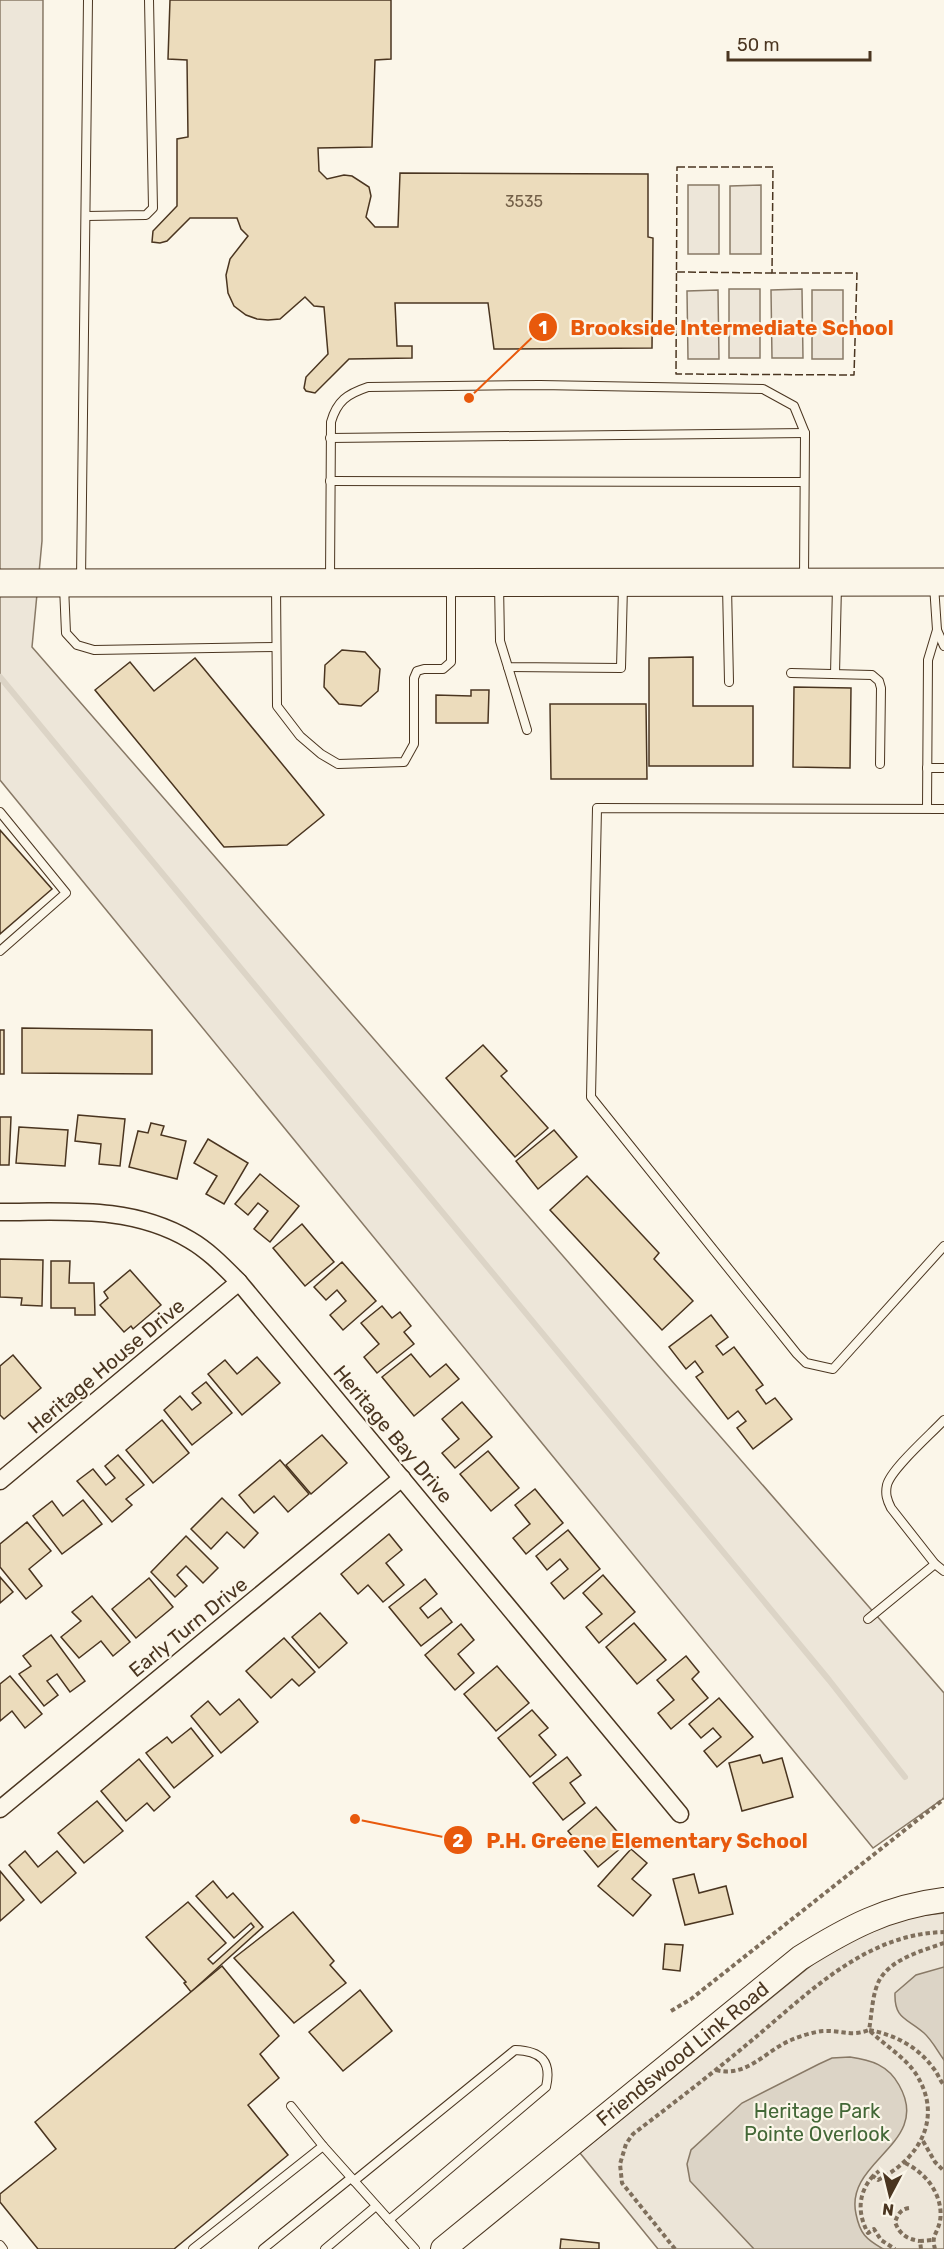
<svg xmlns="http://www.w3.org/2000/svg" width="944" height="2249" font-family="Rubik,sans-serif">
  <rect width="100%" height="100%" fill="#fbf6e9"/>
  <g fill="#ede6d9" stroke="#887966" stroke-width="1.5">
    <polygon points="0,0 43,0 42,541 32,647 944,1693 944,1798 873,1848 0,780"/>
    <rect x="688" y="185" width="31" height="69"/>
    <polygon points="761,185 761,254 730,254 730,186"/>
    <rect x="729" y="289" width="31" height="69"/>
    <polygon points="802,289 803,358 772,358 771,290"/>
    <polygon points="718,290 719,359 688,359 687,291"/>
    <rect x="812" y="290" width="31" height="69"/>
    <polygon points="944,1913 944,2249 658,2249 580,2153 824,1955 872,1930 909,1917"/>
  </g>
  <g fill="#dcd4c6" stroke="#887966" stroke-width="1.5">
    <path d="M944 1967V2060C938 2052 932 2040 924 2033 907 2018 894 2019 895 1993L916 1975Z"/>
    <path d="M850 2057C871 2060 888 2065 899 2085 933 2144 844 2160 856 2214 860 2234 866 2239 883 2249H754L690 2181 687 2164 691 2150 742 2103 819 2064 832 2058Z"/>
  </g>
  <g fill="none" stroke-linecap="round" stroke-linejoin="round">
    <polyline stroke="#dcd4c6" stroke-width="6" points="0,677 829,1680 905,1777"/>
  </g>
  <g fill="#ecdcbc" stroke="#4a3520" stroke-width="1.5">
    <polygon points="170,0 391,0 391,59 375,60 372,147 318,148 319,171 327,179 344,175 352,176 369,187 371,196 366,217 375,227 398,227 400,173 648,174 648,237 653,238 652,348 494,349 488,303 395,303 397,346 412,346 412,358 349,359 315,393 306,391 304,388 306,377 328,354 324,307 314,306 305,297 280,319 268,320 257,319 246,315 234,306 228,293 226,275 230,259 248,236 241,229 237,218 190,218 167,241 160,243 152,242 153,231 177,206 177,139 188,137 187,60 168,59"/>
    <polygon points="342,650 365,652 380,669 378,691 361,706 339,704 324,687 325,665"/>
    <polygon points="693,657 693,706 753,706 753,766 649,766 649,658"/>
    <polygon points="195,658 324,815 287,845 224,847 95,690 130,662 154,691"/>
    <polygon points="794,687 851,688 850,768 793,767"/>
    <polygon points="471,690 489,690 488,723 436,723 436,695 471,696"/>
    <polygon points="550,704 646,704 647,779 551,779"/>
    <polygon points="0,830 52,889 0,934"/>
    <polygon points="22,1028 152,1030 152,1074 22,1073"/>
    <rect x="0" y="1030" width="4" height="44"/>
    <polygon points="483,1045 507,1071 501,1076 548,1128 515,1157 446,1078"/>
    <polygon points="78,1115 125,1119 120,1166 99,1164 101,1144 75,1141"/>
    <polygon points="0,1117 11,1117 9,1165 0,1165"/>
    <polygon points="151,1123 164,1126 161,1135 186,1141 177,1179 129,1167 138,1131 148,1133"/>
    <polygon points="19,1127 68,1130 65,1166 16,1163"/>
    <polygon points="554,1130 577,1157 538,1189 516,1161"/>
    <polygon points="208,1139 248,1163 224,1204 206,1194 217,1176 194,1163"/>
    <polygon points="260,1174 299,1206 270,1242 254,1229 268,1211 258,1203 248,1215 235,1204"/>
    <polygon points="587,1176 659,1253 654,1259 693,1301 662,1330 550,1210"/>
    <polygon points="302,1224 334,1262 305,1286 273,1248"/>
    <polygon points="0,1259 43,1260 42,1306 21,1305 22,1298 0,1297"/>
    <polygon points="51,1261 70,1261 69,1283 94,1283 95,1315 75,1315 75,1308 51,1308"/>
    <polygon points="342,1262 376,1301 343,1330 330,1315 346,1301 337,1290 326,1300 314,1287"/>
    <polygon points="130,1270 161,1305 133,1329 131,1326 124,1332 100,1305 108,1298 104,1292"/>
    <polygon points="382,1306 392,1318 400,1312 411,1326 404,1332 414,1344 377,1373 364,1357 379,1344 361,1323"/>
    <polygon points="711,1315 728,1337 716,1346 723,1355 734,1347 763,1385 756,1390 766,1404 775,1398 792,1419 753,1449 737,1428 746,1421 738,1411 728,1419 696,1377 703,1372 695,1361 686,1369 669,1347"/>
    <polygon points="411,1354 430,1377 446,1364 459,1379 414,1416 382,1377"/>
    <polygon points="13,1355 41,1388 4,1419 0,1415 0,1366"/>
    <polygon points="257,1357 280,1383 242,1415 208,1374 225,1360 237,1374"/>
    <polygon points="206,1382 232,1413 192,1445 164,1410 180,1396 192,1410 201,1403 192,1393"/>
    <polygon points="462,1402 492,1437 455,1468 442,1453 459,1439 442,1419"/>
    <polygon points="162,1420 189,1453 153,1483 126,1450"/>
    <polygon points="322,1435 347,1463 311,1494 286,1465"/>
    <polygon points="488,1451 519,1488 491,1511 460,1474"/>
    <polygon points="118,1455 144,1485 126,1499 132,1505 112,1522 77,1481 93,1469 106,1485 115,1478 105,1466"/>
    <polygon points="280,1460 309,1494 288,1512 274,1496 254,1513 239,1495"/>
    <polygon points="535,1489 563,1523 526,1554 513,1538 530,1524 515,1505"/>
    <polygon points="222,1498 258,1533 244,1548 227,1532 211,1549 191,1529"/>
    <polygon points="83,1500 102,1524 62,1554 33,1516 52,1501 63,1516"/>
    <polygon points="27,1522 51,1551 29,1569 42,1586 26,1599 0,1567 0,1544"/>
    <polygon points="568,1530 600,1569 564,1599 551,1583 568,1569 560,1559 547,1570 536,1556"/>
    <polygon points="389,1534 402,1550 386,1563 404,1585 383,1602 368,1585 358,1594 341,1574"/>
    <polygon points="186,1536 218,1568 203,1583 186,1566 177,1575 187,1586 175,1597 151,1572"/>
    <polygon points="603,1575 635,1612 599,1643 586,1627 602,1614 583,1593"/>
    <polygon points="0,1577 13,1592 0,1603"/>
    <polygon points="149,1578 173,1607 136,1638 112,1609"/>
    <polygon points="425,1579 437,1594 420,1608 428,1618 441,1608 452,1622 421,1646 389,1607"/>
    <polygon points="92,1596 130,1642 113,1656 101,1641 79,1658 61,1637 81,1621 72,1612"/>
    <polygon points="320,1613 347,1643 319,1668 292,1637"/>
    <polygon points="634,1623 666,1660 637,1684 606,1647"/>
    <polygon points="461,1624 474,1640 458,1654 474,1673 455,1690 425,1655"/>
    <polygon points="51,1635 85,1681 70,1692 57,1674 47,1681 58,1695 44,1706 19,1674 31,1666 23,1656"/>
    <polygon points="284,1638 315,1672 299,1686 292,1679 271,1698 246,1671"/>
    <polygon points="686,1656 699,1672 692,1679 708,1698 671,1729 658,1713 674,1700 657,1680"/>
    <polygon points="497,1666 529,1703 496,1731 464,1694"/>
    <polygon points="10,1676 42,1714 25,1728 12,1711 0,1721 0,1684"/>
    <polygon points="719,1698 753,1737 717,1767 704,1751 721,1737 713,1728 701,1738 689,1724"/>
    <polygon points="239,1699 258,1722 221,1753 191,1716 208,1701 220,1715"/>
    <polygon points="532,1710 548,1728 539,1735 556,1755 530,1777 498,1738"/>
    <polygon points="191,1728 213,1756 174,1788 146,1753 167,1737 172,1743"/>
    <polygon points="760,1755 763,1763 782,1758 793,1797 742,1811 729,1763"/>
    <polygon points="567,1757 581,1775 570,1783 585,1803 563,1820 533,1783"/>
    <polygon points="139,1759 170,1797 154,1811 147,1803 126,1821 101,1791"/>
    <polygon points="97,1801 123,1831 84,1863 58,1833"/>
    <polygon points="596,1807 627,1843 598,1867 568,1831"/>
    <polygon points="631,1849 647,1863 632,1879 651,1895 633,1916 598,1886"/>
    <polygon points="25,1851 38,1867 57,1851 76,1873 41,1903 9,1865"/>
    <polygon points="0,1871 24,1900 0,1921"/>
    <polygon points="694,1874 699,1893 726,1886 733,1914 685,1925 673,1879"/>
    <polygon points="213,1881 227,1898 233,1893 263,1927 191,1992 184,1983 186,1982 146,1937 188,1902 226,1943 208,1959 213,1964 254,1927 251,1923 234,1938 196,1896"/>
    <polygon points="293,1912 334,1961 330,1965 346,1983 294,2023 234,1958"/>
    <polygon points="665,1944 683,1945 680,1971 663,1969"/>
    <polygon points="222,1966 279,2036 260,2054 279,2078 248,2105 288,2155 174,2249 38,2249 0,2202 0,2194 56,2149 35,2122"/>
    <polygon points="360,1990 392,2031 343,2071 309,2032"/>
    <polygon points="561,2239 599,2243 599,2249 560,2249"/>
  </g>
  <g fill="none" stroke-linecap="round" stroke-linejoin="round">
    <g stroke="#4a3520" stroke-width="10">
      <g id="lane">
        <polyline points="87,216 146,215 153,208 149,0"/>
        <polyline points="330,438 805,433"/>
        <polyline points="330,481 804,482"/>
        <polyline points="81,580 88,0"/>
        <path d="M330 580 331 422C337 401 347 394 368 387L540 385 763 389 794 406 805 433 804 579"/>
        <polyline points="499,584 500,641 508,667 621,668 623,586"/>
        <polyline points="934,585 937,630 944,646"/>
        <polyline points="64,586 66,633 77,645 94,650 276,647"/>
        <polyline points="276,586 277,706 300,736 321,754 338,764 404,762 414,744 414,678 417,671 424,669 443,669 451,662 451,586"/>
        <polyline points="727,586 729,682"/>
        <polyline points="508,667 527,730"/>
        <polyline points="791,673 872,675 879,681 881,688 880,764"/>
        <polyline points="835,674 837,585"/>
        <polyline points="927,768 944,768"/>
        <polyline points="927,808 928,660 937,630"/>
        <polyline points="944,809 597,808 591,1097 797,1354 806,1363 833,1369 944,1246"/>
        <polyline points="0,812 66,893 0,951"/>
        <path d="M944 1420C931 1434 891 1469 887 1485 885 1494 887 1500 891 1508L935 1564 944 1571"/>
        <polyline points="868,1619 935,1564"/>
        <polyline points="291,2106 323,2146 415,2249"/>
        <path d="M354 2181 515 2050C541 2051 552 2061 546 2087L389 2220"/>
        <polyline points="0,2245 3,2249"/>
        <polyline points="193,2249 323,2146"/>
        <polyline points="263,2249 351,2178"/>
        <polyline points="325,2249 376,2206"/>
      </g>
    </g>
    <g stroke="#4a3520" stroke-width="19">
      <g id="street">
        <path d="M0 1212C66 1212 131 1205 190 1240 209 1251 224 1267 239 1282L680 1814"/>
        <polyline points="0,1481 239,1282"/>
        <polyline points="0,1809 402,1478"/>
      </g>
    </g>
    <g stroke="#4a3520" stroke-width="26">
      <g id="secondary">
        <path id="s1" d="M443 2249 800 1958C848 1928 887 1907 944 1900"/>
      </g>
    </g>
    <g stroke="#4a3520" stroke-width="29">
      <polyline id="primary" points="0,583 944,582"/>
    </g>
    <g stroke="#7f6f5c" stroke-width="4" stroke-dasharray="4.5 3" stroke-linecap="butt">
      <path d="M944 1943C922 1951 893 1958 880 1979 872 1993 872 2014 869 2030 896 2035 918 2047 934 2069 938 2074 940 2081 944 2085"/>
      <polyline points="671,2011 691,1999 944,1799"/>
      <path d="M716 2070C747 2078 765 2051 791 2040 801 2036 813 2032 823 2031 843 2030 850 2037 869 2030 884 2045 904 2056 916 2074 944 2118 919 2159 878 2180L873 2176 879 2171"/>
      <polyline points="923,2141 935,2162 944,2171"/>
      <path d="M905 2163C927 2173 944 2197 940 2221 937 2235 931 2235 935 2249"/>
      <path d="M873 2176C858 2193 857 2213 868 2233L874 2229 881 2240 895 2249"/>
      <path d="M909 2208C901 2209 898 2214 895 2222 900 2235 907 2239 920 2241"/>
      <path d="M675 2249 622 2183 620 2164 626 2144 633 2134C671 2105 709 2076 745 2046 804 1998 862 1934 944 1932"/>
      <polyline points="921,2249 920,2241 932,2240"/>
    </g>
    <use href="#lane" stroke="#fbf6e9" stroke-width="8"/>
    <use href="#street" stroke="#fbf6e9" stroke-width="16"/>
    <use href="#secondary" stroke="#fbf6e9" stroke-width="24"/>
    <use href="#primary" stroke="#fbf6e9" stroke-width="27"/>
    <g stroke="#4a3520" stroke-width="1.5" stroke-dasharray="8 3" stroke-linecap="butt">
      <polygon points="677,167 773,167 772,273 857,273 854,375 676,374"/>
      <polyline points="677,272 772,273"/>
    </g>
  </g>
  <g text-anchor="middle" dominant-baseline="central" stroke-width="4.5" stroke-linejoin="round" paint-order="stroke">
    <g font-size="16" fill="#725f47">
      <text x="524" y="201">3535</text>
    </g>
    <g font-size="20" fill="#4a3520" stroke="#fbf6e9">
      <text transform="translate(106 1366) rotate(-40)">Heritage House Drive</text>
      <text transform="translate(393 1434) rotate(50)">Heritage Bay Drive</text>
      <text transform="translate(188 1627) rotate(-39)">Early Turn Drive</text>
      <text stroke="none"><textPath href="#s1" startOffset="309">Friendswood Link Road</textPath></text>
    </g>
    <g font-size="20" fill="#436837" stroke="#fbf6e9">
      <text x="817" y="2111">Heritage Park<tspan x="817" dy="23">Pointe Overlook</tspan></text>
    </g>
  </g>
  <path fill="none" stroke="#e8590c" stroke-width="2" d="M469 398L543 327M355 1819L458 1840"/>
  <g fill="#e8590c" stroke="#fbf6e9" stroke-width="2">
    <circle cx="469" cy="398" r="6"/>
    <circle cx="355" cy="1819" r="6"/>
    <circle cx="543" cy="327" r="15"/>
    <circle cx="458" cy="1840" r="15"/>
  </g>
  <g font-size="18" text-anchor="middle" font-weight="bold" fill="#fff">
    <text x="543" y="334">1</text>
    <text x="458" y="1847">2</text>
  </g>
  <g font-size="21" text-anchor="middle" font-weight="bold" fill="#e8590c" stroke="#fbf6e9" stroke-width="4.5" stroke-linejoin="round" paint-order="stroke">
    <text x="732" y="335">Brookside Intermediate School</text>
    <text x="647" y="1848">P.H. Greene Elementary School</text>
  </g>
  <g transform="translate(890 2195) rotate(187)" stroke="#fbf6e9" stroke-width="4.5" paint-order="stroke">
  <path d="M0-4.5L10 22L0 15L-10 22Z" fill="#4a3520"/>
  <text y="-9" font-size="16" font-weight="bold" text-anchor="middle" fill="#4a3520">N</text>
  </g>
  <path d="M728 51v9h142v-9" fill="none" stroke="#4a3520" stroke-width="3"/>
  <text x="737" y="51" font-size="18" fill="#4a3520" stroke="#fbf6e9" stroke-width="4.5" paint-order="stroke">50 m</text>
</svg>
